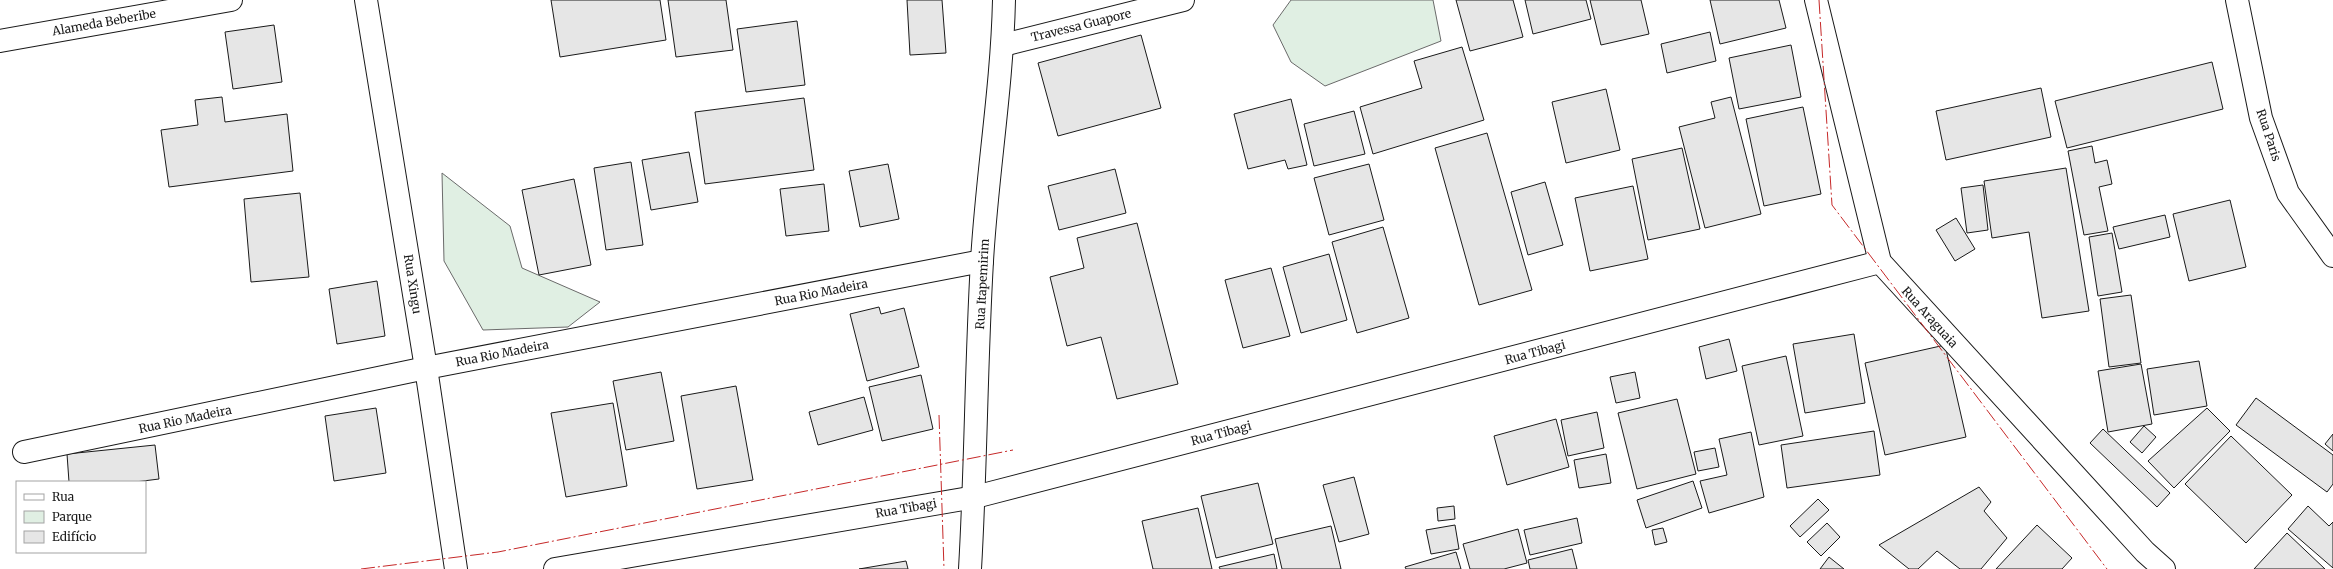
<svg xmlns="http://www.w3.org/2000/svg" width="2333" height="569" font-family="Merriweather,serif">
  <rect width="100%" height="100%" fill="#fff"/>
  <g fill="#e0efe3" stroke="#6a6a6a">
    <polygon points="1291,0 1433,0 1441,41 1325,86 1291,62 1273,25"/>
    <polygon points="442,173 510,226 522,268 600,302 568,327 483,330 444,261"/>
  </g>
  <g fill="#e6e6e6" stroke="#1a1a1a">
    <polygon points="551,0 660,0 666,40 560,57"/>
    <polygon points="668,0 726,0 733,50 676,57"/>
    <polygon points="907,0 942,0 946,53 910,55"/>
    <polygon points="1456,0 1513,0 1523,37 1470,51"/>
    <polygon points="1525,0 1586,0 1591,19 1533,34"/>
    <polygon points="1590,0 1641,0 1649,34 1601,45"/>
    <polygon points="1710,0 1779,0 1786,28 1720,44"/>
    <polygon points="797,21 805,85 746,92 737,29"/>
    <polygon points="274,25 282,82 233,89 225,32"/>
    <polygon points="1710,32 1716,61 1667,73 1661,44"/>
    <polygon points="1141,35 1161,108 1058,136 1038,63"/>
    <polygon points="1791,45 1801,97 1739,109 1729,58"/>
    <polygon points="1462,47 1484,120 1373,154 1360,107 1422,88 1414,61"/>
    <polygon points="2212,62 2223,109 2067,148 2055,101"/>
    <polygon points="2041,88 2051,137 1946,160 1936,111"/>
    <polygon points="1606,89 1620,150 1566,163 1552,102"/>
    <polygon points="222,97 225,122 287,114 293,171 169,187 161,130 198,125 195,100"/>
    <polygon points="1731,97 1761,214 1705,228 1679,127 1715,118 1711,102"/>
    <polygon points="804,98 814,170 705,184 695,112"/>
    <polygon points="1291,99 1307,165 1288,169 1285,160 1248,169 1234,114"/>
    <polygon points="1803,107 1821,194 1764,206 1746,119"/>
    <polygon points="1354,111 1365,154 1314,166 1304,124"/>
    <polygon points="1487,133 1532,290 1479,305 1435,148"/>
    <polygon points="2092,146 2095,163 2107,160 2112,184 2099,187 2108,231 2084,235 2068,151"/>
    <polygon points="1682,148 1700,229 1648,240 1632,159"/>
    <polygon points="689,152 698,202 651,210 642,160"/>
    <polygon points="631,162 643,245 606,250 594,168"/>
    <polygon points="888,164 899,219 860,227 849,171"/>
    <polygon points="1369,164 1384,220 1329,235 1314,178"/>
    <polygon points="2066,168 2089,311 2042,318 2029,232 1992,238 1984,181"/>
    <polygon points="1115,169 1126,213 1059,230 1048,186"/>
    <polygon points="574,179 591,265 539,275 522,190"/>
    <polygon points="1545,182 1563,245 1528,255 1511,192"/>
    <polygon points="824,184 829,231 786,236 780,189"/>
    <polygon points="1983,185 1988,230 1967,233 1961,188"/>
    <polygon points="1633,186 1648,259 1590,271 1575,198"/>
    <polygon points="300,193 309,277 251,282 244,199"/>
    <polygon points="2230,200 2246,267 2189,281 2173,214"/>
    <polygon points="2165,215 2170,237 2119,249 2113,227"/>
    <polygon points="1956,218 1975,249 1955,261 1936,230"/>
    <polygon points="1137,223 1178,384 1117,399 1101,337 1067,346 1050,277 1084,268 1077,238"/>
    <polygon points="1383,227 1409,318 1357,333 1332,242"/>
    <polygon points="2112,233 2122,292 2098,296 2089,237"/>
    <polygon points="1329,254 1347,320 1301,333 1283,267"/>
    <polygon points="1271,268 1290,336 1243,348 1225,280"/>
    <polygon points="377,281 385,336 337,344 329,289"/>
    <polygon points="2131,295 2141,363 2109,367 2100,299"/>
    <polygon points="879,307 881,314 904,308 919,367 867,381 850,314"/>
    <polygon points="1854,334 1865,403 1805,413 1793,344"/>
    <polygon points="1729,339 1737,371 1706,379 1699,347"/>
    <polygon points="1945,345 1966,437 1885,455 1865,363"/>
    <polygon points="1786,356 1803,436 1759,445 1742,366"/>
    <polygon points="2199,361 2207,406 2154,415 2147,369"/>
    <polygon points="2141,364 2152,424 2108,432 2098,371"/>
    <polygon points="661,372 674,441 626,450 613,381"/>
    <polygon points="1635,372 1640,398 1616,403 1610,377"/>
    <polygon points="921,375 933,429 882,441 869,387"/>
    <polygon points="736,386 753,480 697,489 681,396"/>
    <polygon points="864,397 873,430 818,445 809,412"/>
    <polygon points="2256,398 2333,455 2333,484 2327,492 2236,425"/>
    <polygon points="1677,399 1696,474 1637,489 1618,413"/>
    <polygon points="613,403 627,486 566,497 551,413"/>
    <polygon points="376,408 386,473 334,481 325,416"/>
    <polygon points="2207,408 2230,431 2174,488 2148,461"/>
    <polygon points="1597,412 1604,448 1568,456 1561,420"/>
    <polygon points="1556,419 1569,467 1507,485 1494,436"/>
    <polygon points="2144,426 2156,437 2142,453 2130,442"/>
    <polygon points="2103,429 2170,493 2157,507 2090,443"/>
    <polygon points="1874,431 1880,475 1787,488 1781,445"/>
    <polygon points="1751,432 1764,497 1709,513 1700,481 1727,475 1719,439"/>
    <polygon points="2333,434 2333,451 2325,444"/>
    <polygon points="2231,436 2292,495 2246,543 2185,484"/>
    <polygon points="155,445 159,479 135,482 69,482 67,454"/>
    <polygon points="1715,448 1719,467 1698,471 1694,452"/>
    <polygon points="1606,454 1611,483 1579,488 1574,460"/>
    <polygon points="1354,477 1369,534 1339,542 1323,485"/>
    <polygon points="1693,481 1702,508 1646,528 1637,500"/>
    <polygon points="1258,483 1273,544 1216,558 1201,496"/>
    <polygon points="1979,487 1991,502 1984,511 2007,538 1981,569 1960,569 1937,551 1918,569 1909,569 1879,545"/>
    <polygon points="1818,499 1829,510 1800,537 1790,526"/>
    <polygon points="1454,506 1455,519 1438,521 1437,508"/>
    <polygon points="2308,506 2329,526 2333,522 2333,568 2288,529"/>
    <polygon points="1198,508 1212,569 1153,569 1142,521"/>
    <polygon points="1577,518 1582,543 1530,555 1524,530"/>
    <polygon points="1827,523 1840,537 1821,556 1807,542"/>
    <polygon points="1455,525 1459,549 1431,554 1426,530"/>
    <polygon points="2037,525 2072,558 2062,569 1996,569"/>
    <polygon points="1331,526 1341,569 1282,569 1275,539"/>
    <polygon points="1663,528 1667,542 1655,545 1652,530"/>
    <polygon points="1518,529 1527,563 1504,569 1470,569 1463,544"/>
    <polygon points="2287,533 2325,569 2254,569"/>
    <polygon points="1572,549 1577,569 1530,569 1528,560"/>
    <polygon points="1456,552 1461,569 1406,569 1405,567"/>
    <polygon points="1274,554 1277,569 1220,569 1219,567"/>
    <polygon points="1829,557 1844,569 1820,569"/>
    <polygon points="906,561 908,569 859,569"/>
  </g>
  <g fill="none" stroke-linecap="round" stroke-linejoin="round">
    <g stroke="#1a1a1a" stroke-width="24">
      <g id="minor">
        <polyline points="366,0 426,368 456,569"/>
        <polyline points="1816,0 1880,262 2145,552 2164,569"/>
        <polyline points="2237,0 2261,118 2288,193 2333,256"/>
        <polyline points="0,41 231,0"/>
        <polyline points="1003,45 1183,0"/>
        <polyline points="24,452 426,368 982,261"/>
        <polyline points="555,569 975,497 1880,262"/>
        <path d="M970 569C976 467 976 364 982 261 987 174 1002 88 1004 0"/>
      </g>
    </g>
    <use href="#minor" stroke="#fff" stroke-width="22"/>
    <g stroke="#c62828" stroke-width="1" stroke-dasharray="14 3 2 3" stroke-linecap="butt">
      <polyline points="1819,0 1832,205 2107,569"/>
      <polyline points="939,415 944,569"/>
      <polyline points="361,569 498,552 1013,450"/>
    </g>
  </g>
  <g text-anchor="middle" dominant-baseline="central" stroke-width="3" stroke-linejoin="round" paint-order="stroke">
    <g font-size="12" fill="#1a1a1a" stroke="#fff">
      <text transform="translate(104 22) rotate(-10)">Alameda Beberibe</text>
      <text transform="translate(1081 25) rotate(-14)">Travessa Guapore</text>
      <text transform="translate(2269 135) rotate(72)">Rua Paris</text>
      <text transform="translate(413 284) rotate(81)">Rua Xingu</text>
      <text transform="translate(982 284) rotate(-87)">Rua Itapemirim</text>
      <text transform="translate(821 292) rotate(-11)">Rua Rio Madeira</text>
      <text transform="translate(1930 317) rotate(48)">Rua Araguaia</text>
      <text transform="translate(1535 352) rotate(-15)">Rua Tibagi</text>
      <text transform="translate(502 353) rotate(-11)">Rua Rio Madeira</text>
      <text transform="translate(185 419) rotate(-12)">Rua Rio Madeira</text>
      <text transform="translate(1221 433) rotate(-15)">Rua Tibagi</text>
      <text transform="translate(906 508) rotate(-10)">Rua Tibagi</text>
    </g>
  </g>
  <rect x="16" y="481" width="130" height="72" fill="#ffffff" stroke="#a3a3a3"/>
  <rect x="24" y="494" width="20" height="6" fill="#ffffff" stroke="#a3a3a3"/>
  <text x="52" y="501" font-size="12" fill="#1a1a1a">Rua</text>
  <rect x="24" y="511" width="20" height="12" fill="#e0efe3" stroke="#a3a3a3"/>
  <text x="52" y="521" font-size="12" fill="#1a1a1a">Parque</text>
  <rect x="24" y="531" width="20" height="12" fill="#e6e6e6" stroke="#a3a3a3"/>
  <text x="52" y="541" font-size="12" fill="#1a1a1a">Edifício</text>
</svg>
